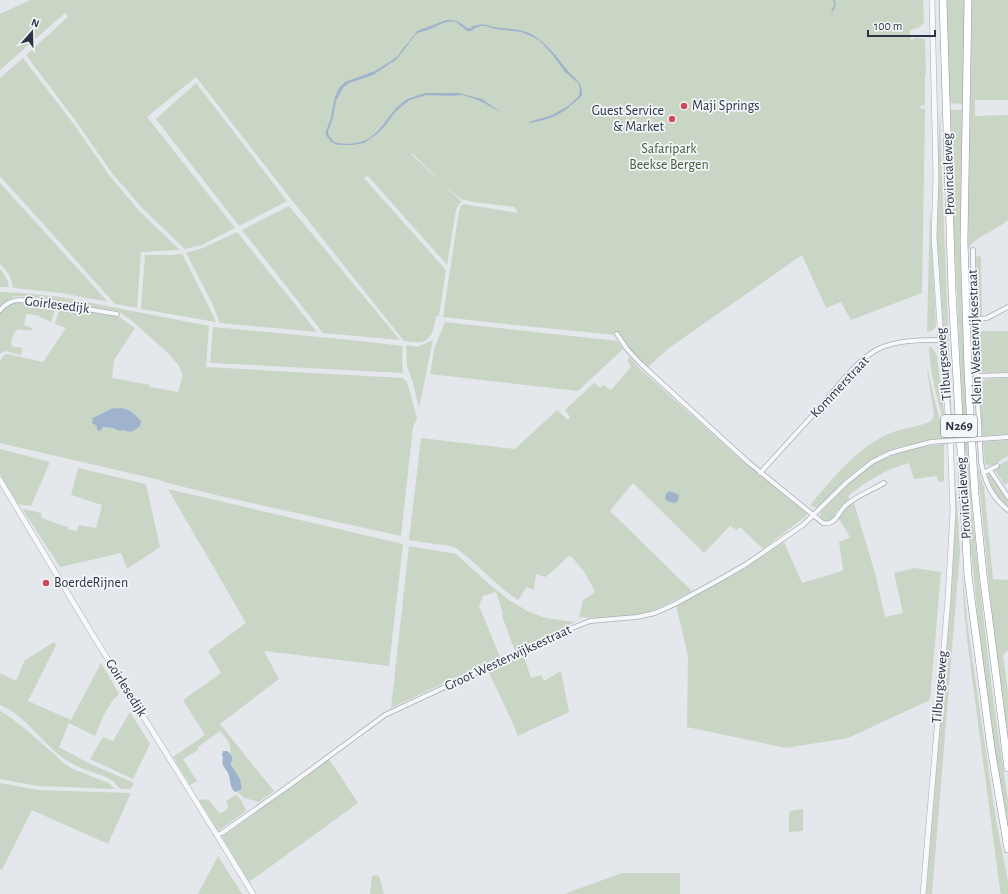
<svg xmlns="http://www.w3.org/2000/svg" width="1008" height="894" font-family="'Alegreya Sans',sans-serif">
  <rect width="100%" height="100%" fill="#e4e7ec"/>
  <g fill="#c9d6c5" fill-rule="evenodd">
    <path d="M30 0H923L924 23 918 28 910 30 911 40 916 38 925 39 926 74H925V105L920 106 921 109H925L922 293 851 320 841 302 826 308 802 255 669 348 647 368 634 354 629 347 614 333 615 335 515 325 443 317 459 211 461 206 464 204 518 213 514 207 473 202 461 199 444 185 412 153 411 154 462 202 459 204 456 210 447 265 368 176 364 178 446 270 439 316H436C434 326 433 340 421 342 416 343 410 341 404 341L291 199 196 77 147 117 235 228 202 245 185 249 143 209 112 173 78 124 26 55 68 17 65 13 0 70V14Z"/>
    <polygon points="947,0 965,0 963,104 949,103"/>
    <path d="M972 0H1008V100H980L975 99V116L1008 115V220C996 231 976 236 968 249Z"/>
    <polygon points="23,58 75,126 109,175 140,212 180,250 141,252 137,308 115,304 0,176 0,78"/>
    <polygon points="196,83 287,201 239,226 156,119"/>
    <polygon points="940,110 941,152 952,424 941,314 936,231 937,164"/>
    <polygon points="949,110 963,110 960,247 963,330 969,437 968,442 972,511 983,614 994,706 1008,800 1008,842 984,680 967,510 963,443 964,437 950,151"/>
    <path d="M0 183 108 302 61 293 13 288C11 276 8 272 0 264Z"/>
    <polygon points="289,206 400,340 323,333 242,230"/>
    <polygon points="930,208 936,326 933,330 927,332"/>
    <polygon points="237,232 317,332 220,323 212,303 186,253 203,248"/>
    <polygon points="182,254 208,305 216,322 141,309 145,255 171,255"/>
    <polygon points="980,256 981,257 982,316 977,316 976,313 975,262 975,257"/>
    <path d="M0 269C5 275 8 280 9 287H0Z"/>
    <path d="M0 292 23 293 61 297 209 326 206 367 403 378 407 382 417 418 413 427 401 536 224 497 164 482 160 480 0 443V361L4 355 8 354 43 362 66 328 55 324 60 307 91 311 115 316 119 317 135 328 114 360 112 378 150 385 149 387 178 392 183 375 179 366 168 353 132 321 118 311 44 299 19 296 12 297 0 307ZM113 408C115 409 117 408 120 408 129 408 137 415 141 422L131 432 122 430 120 431 112 428 97 426 94 424Z"/>
    <path d="M15 301 54 306 55 310 51 322 36 315 26 314 24 325 32 328V330C27 332 21 327 16 331 12 335 7 350 18 347L22 348V351L21 355 5 351 0 354V312L7 306Z"/>
    <polygon points="445,322 617,341 623,349 578,391 430,374 435,346"/>
    <polygon points="213,327 351,340 403,346 402,354 403,373 212,363 210,363"/>
    <path d="M976 331H1008V372C1002 372 987 374 982 372 975 368 977 339 976 331Z"/>
    <polygon points="433,340 419,408 413,383 407,366 406,345 417,347"/>
    <path d="M930 347 933 349 937 356 946 428C938 403 930 374 929 348Z"/>
    <path d="M630 357 637 366 737 456 783 494 807 513 806 516 763 549 740 527 737 530 730 526 704 553 633 483 610 511 692 591C680 597 668 604 656 609 635 618 602 619 579 617L583 600 594 593 595 591 583 570 570 555 552 572 545 577 536 574 534 590 527 587 518 600C495 585 478 564 456 548L450 546 409 540 421 438 515 449 557 410 568 420 570 417 565 410 594 383 600 388 603 385 611 390 631 367V366L627 360Z"/>
    <path d="M926 363 944 439C923 441 900 445 881 454 857 466 837 487 819 507L817 508 810 505C835 476 861 442 899 430 905 429 927 424 931 421 933 419 933 417 934 415Z"/>
    <polygon points="1008,378 1008,434 982,436 979,386 980,382 987,379"/>
    <path d="M1008 440V456C1001 460 993 467 985 465L983 442Z"/>
    <path d="M944 444V481L940 482 938 481 937 477 935 476 914 479 909 463C886 469 867 481 848 496L850 500C846 502 842 505 839 508 833 515 834 524 822 521L820 515 821 512C838 495 855 475 876 463 896 452 921 446 944 444Z"/>
    <polygon points="0,449 50,462 31,506 18,504 0,474"/>
    <polygon points="1008,460 1008,482 1005,485 994,469 995,468"/>
    <polygon points="977,462 980,476 984,487 993,579 1008,580 1008,650 1003,655 1008,693 1008,739 991,606"/>
    <polygon points="78,468 146,484 160,547 127,569 121,553 60,567 23,510 24,509 41,513 42,518 61,525 68,527 67,529 77,531 79,525 96,528 102,505 71,495"/>
    <polygon points="955,473 960,551 932,894 926,894 950,603 955,518"/>
    <path d="M989 474 993 475 1008 497V507C998 498 992 489 987 477Z"/>
    <path d="M168 489 403 544 389 666 264 651 279 679 220 724 274 791 259 802 244 798 240 794 237 792 241 790C245 778 232 774 232 763 231 761 232 759 233 757L230 753C232 743 226 739 220 731L198 747V750L183 759 197 781 190 785 173 757 205 735 183 700 221 673 208 651 246 623Z"/>
    <polygon points="854,503 875,573 885,617 903,613 894,573 914,568 941,572 930,700 848,738 786,748 687,727 688,656 676,605 676,604 734,575 784,542 802,583 842,571 843,569 839,542 850,537 839,519 845,509"/>
    <polygon points="409,546 456,554 490,585 510,601 519,606 527,611 545,618 575,622 515,651 502,616 503,613 496,592 483,596 479,606 500,657 391,708"/>
    <polygon points="962,569 968,629 979,705 996,820 1008,882 1008,894 1001,894 1000,890 967,639 964,609"/>
    <path d="M54 642 56 645 28 701 71 720 101 663 119 694C107 704 101 722 95 736L69 723 59 747 88 763 134 783 131 789H120L113 781 108 778C95 772 79 769 66 760 42 744 27 716 0 705V673L16 681 25 660Z"/>
    <polygon points="523,654 531,678 541,675 544,681 561,671 569,712 518,736 511,719 491,677 488,670"/>
    <polygon points="0,711 7,715 28,731 65,764 73,769 106,782 110,784 115,789 38,786 0,779"/>
    <polygon points="130,712 150,744 133,779 90,759 103,737 113,741"/>
    <polygon points="329,759 358,803 249,882 222,837"/>
    <polygon points="0,783 38,790 131,793 108,844 32,810 2,870 0,869"/>
    <path d="M236 795 241 800 246 810V811L218 831 199 800C213 796 211 808 221 813L226 810 228 806 226 801Z"/>
    <polygon points="803,809 803,831 789,832 789,814 790,811"/>
    <polygon points="218,856 242,894 198,894"/>
    <polygon points="622,873 680,873 680,894 564,894"/>
    <polygon points="376,875 379,876 384,894 370,894 372,876"/>
  </g>
  <g fill="#9fb4cc">
    <path d="M446 20C458 20 456 21 465 26L466 28H471L472 26C477 25 482 24 487 25 492 26 497 28 502 28 509 29 516 29 523 31 541 35 557 57 568 71 573 77 583 83 582 93 582 98 578 99 575 102 572 104 570 106 568 108 557 117 542 121 529 123V122L552 115 568 106 579 96 580 89 578 83 565 72 552 54 539 40 526 34 521 32 495 29 485 26H481L475 28 471 31H467L456 22C446 20 440 25 431 29 426 31 421 31 416 34L397 59 373 75 349 83 343 88 336 101 333 118 328 132 329 136 333 141 337 143 349 144 360 142 368 139 378 131 396 108 407 99 425 93H459L482 99 498 110 500 112 486 104 475 99 463 95 450 96 427 95 410 100 396 111 385 126 377 134 364 143 353 145H338L331 142 326 135V131L331 118 332 111 335 97 339 88 345 82 350 80 375 71 391 61 398 56 403 48 408 43 417 31Z"/>
    <path d="M113 408C115 409 118 408 120 408 129 408 136 415 141 421 141 428 136 429 131 432L122 430 120 431 112 428 103 427 100 431 97 430V426L92 423 93 418Z"/>
    <polygon points="670,491 679,495 678,501 675,503 667,501 665,498 666,493"/>
    <path d="M223 751H227C233 756 233 757 231 764 235 773 244 780 241 790L235 792C229 787 231 780 228 773 225 768 221 765 223 758L222 755Z"/>
  </g>
  <g fill="none" stroke-linecap="round" stroke-linejoin="round">
    <polyline stroke="#9fb4cc" stroke-width="1.5" points="832,11 835,6 834,0"/>
    <g stroke="#a9aeb7" stroke-width="5.5">
      <g id="minor">
        <path d="M973 250 974 328 981 462C985 482 992 498 1008 510"/>
        <path d="M0 310C6 304 11 300 20 300L87 309 117 314"/>
        <polyline points="974,320 987,318 1008,307"/>
        <path d="M617 334 627 349 641 364 748 462 823 523C836 526 838 512 846 505 857 496 872 490 884 483"/>
        <polyline points="976,376 1008,375"/>
        <polyline points="995,438 1008,437"/>
        <polyline points="990,470 1008,497"/>
        <path d="M760 473C781 450 801 428 822 405 838 386 856 361 878 349 897 340 920 340 941 340"/>
        <polyline points="983,473 997,466"/>
        <polyline points="217,835 222,833 290,785 385,715 565,631 590,621 637,617 655,613 675,604 717,581 745,565 803,525 847,482 872,462 890,453 908,448 931,442 944,441"/>
      </g>
    </g>
    <g stroke="#a9aeb7" stroke-width="6">
      <g id="tertiary">
        <polyline points="0,480 91,632 220,840 253,894"/>
        <polyline points="923,894 948,599 953,511 950,434 941,340 934,237 936,177 932,0"/>
      </g>
    </g>
    <g stroke="#8b94a3" stroke-width="8">
      <g id="trunk">
        <polyline points="943,0 952,292 968,576 991,748 1008,849"/>
        <polyline points="968,0 964,241 968,370 971,430 975,494 983,574 1008,768"/>
      </g>
    </g>
    <use href="#minor" stroke="#f7f8fa" stroke-width="4"/>
    <use href="#tertiary" stroke="#f7f8fa" stroke-width="5"/>
    <use href="#trunk" stroke="#fff" stroke-width="7"/>
    <g stroke="#a9aeb7" stroke-width="5.5" stroke-linecap="butt">
      <polyline id="minor-bridge" points="944,441 995,438"/>
    </g>
    <use href="#minor-bridge" stroke="#f7f8fa" stroke-width="4"/>
  </g>
  <g fill="#d1495b" stroke="#f4f6f9" stroke-width="1.5">
    <circle cx="684" cy="106" r="4"/>
    <circle cx="672" cy="119" r="4"/>
    <circle cx="46" cy="583" r="4"/>
  </g>
  <g text-anchor="middle" dominant-baseline="central" stroke-width="3.5" stroke-linejoin="round" paint-order="stroke">
    <rect fill="#f4f6f9" stroke="#676e7b" stroke-width="1" x="941" y="415" width="36" height="22" rx="3"/>
    <g font-size="13" font-weight="bold" fill="#2b3445">
      <text x="959" y="426">N269</text>
    </g>
    <g font-size="14" fill="#2b3445" stroke="#f4f6f9" text-anchor="start">
      <text x="692" y="106">Maji Springs</text>
      <text x="664" y="111" text-anchor="end">Guest Service<tspan x="664" dy="16">&amp; Market</tspan></text>
      <text x="54" y="583">BoerdeRijnen</text>
    </g>
    <g font-size="14" fill="#3f6138" stroke="#f4f6f9">
      <text x="669" y="149">Safaripark<tspan x="669" dy="16">Beekse Bergen</tspan></text>
    </g>
    <g font-size="14" fill="#2b3445" stroke="#f4f6f9">
      <text transform="translate(949 174) rotate(-92)">Provincialeweg</text>
      <text transform="translate(57 305) rotate(7)">Goirlesedijk</text>
      <text transform="translate(975 337) rotate(-92)">Klein Westerwijksestraat</text>
      <text transform="translate(944 364) rotate(-95)">Tilburgseweg</text>
      <text transform="translate(840 387) rotate(-47)">Kommerstraat</text>
      <text transform="translate(964 498) rotate(-94)">Provincialeweg</text>
      <text transform="translate(508 658) rotate(-25)">Groot Westerwijksestraat</text>
      <text transform="translate(940 687) rotate(-85)">Tilburgseweg</text>
      <text transform="translate(126 688) rotate(58)">Goirlesedijk</text>
    </g>
  </g>
  <g transform="translate(32 32) rotate(20)" stroke="#f4f6f9" stroke-width="3" paint-order="stroke">
  <path d="M0-3L7 15L0 10L-7 15Z" fill="#2b3445"/>
  <text y="-6" font-size="11" font-weight="bold" text-anchor="middle" fill="#2b3445">N</text>
  </g>
  <path d="M868 30v6h67v-6" fill="none" stroke="#2b3445" stroke-width="2"/>
  <text x="874" y="30" font-size="12" fill="#2b3445" stroke="#f4f6f9" stroke-width="3" paint-order="stroke">100 m</text>
</svg>
